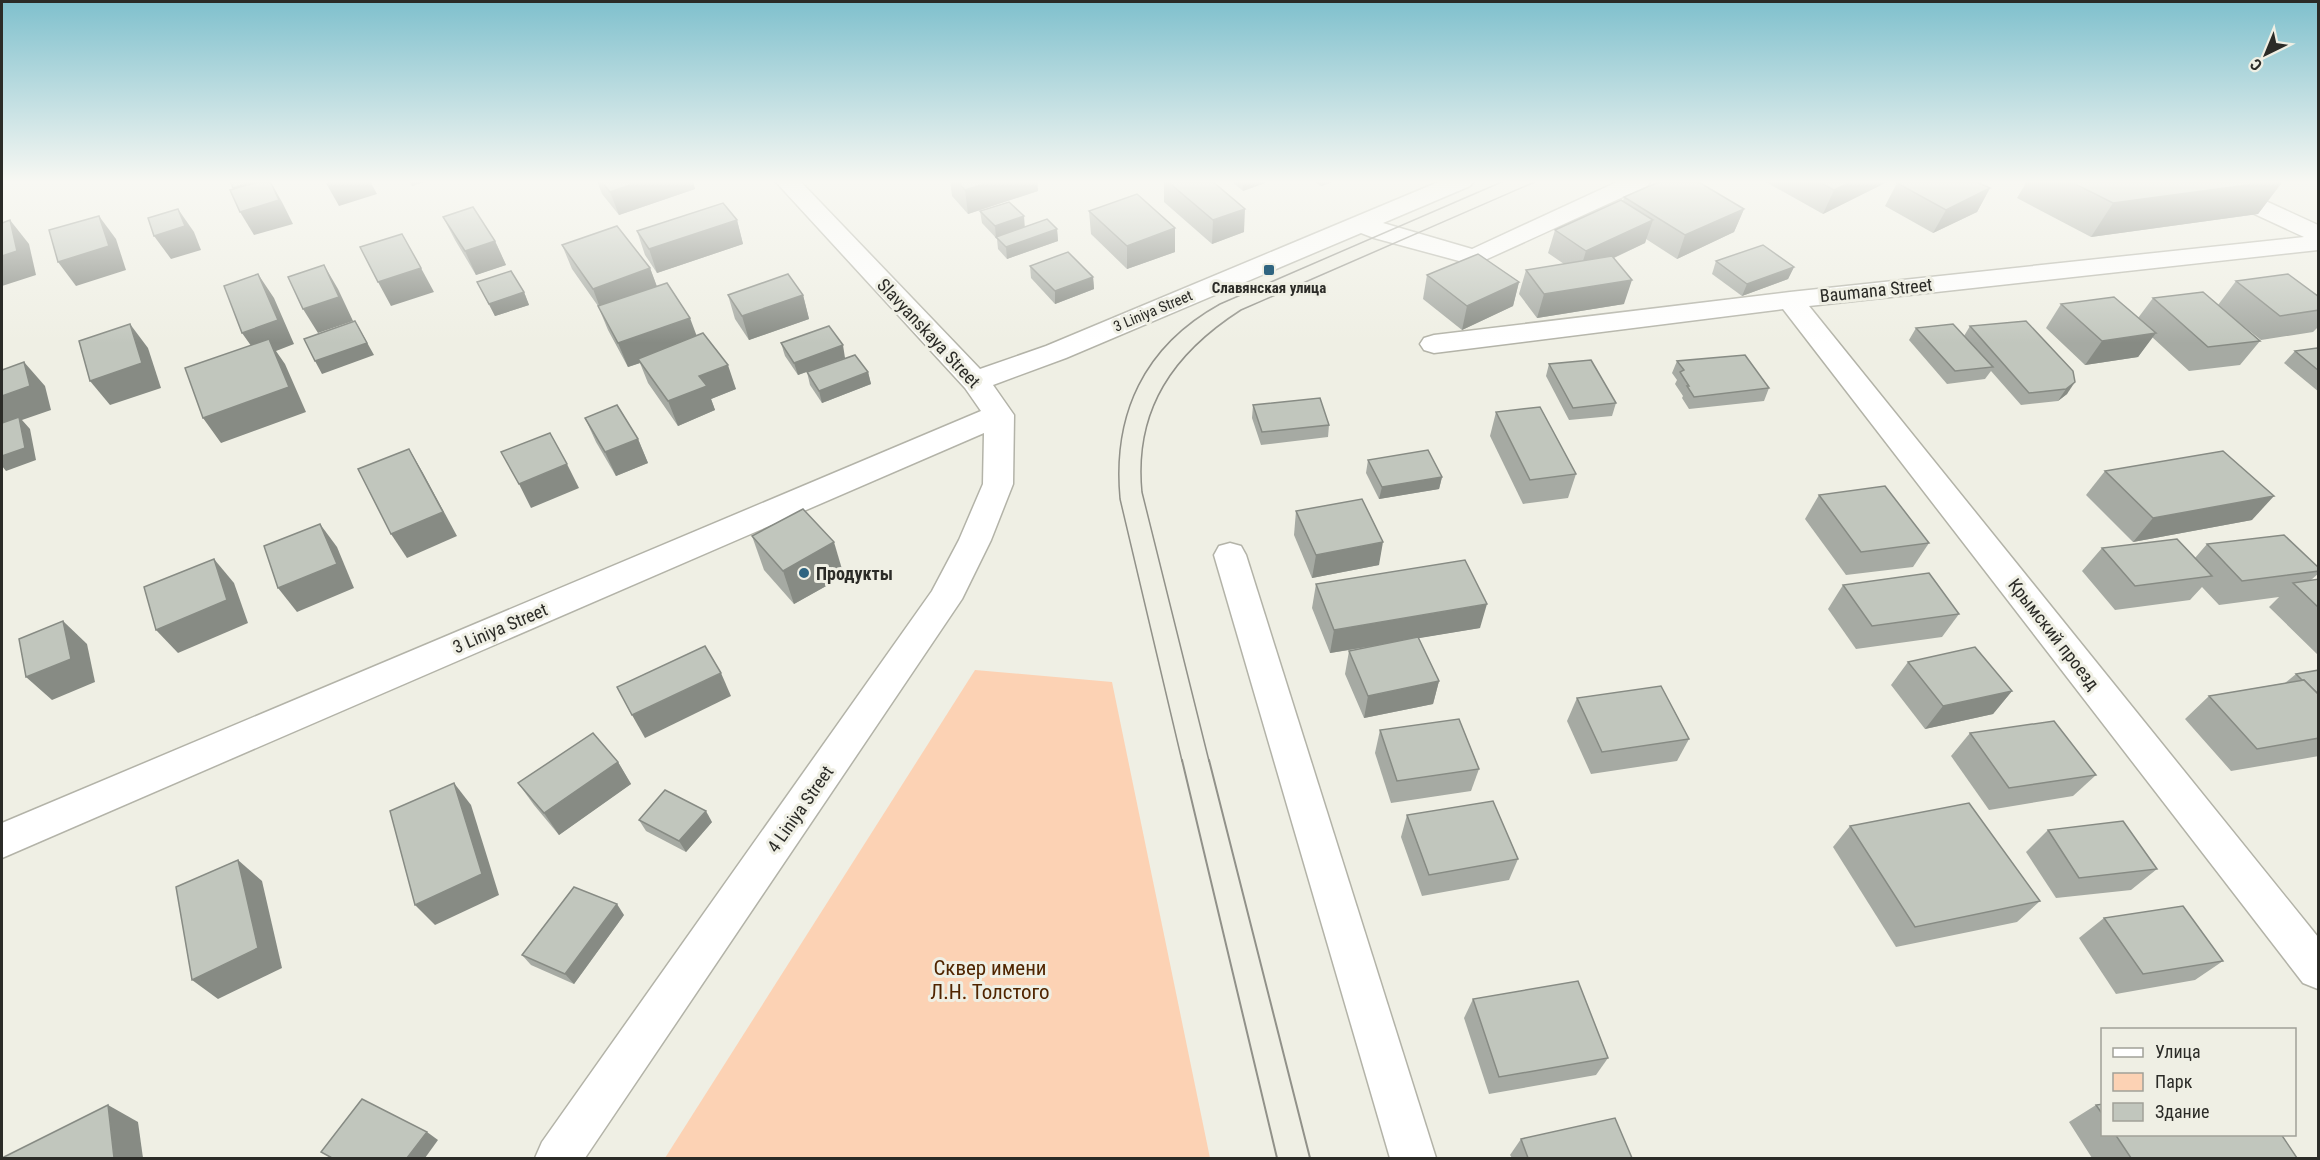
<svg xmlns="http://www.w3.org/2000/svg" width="2320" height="1160" font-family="'Roboto Condensed',sans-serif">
  <rect width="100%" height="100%" fill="#efefe4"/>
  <polygon fill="#fcd2b4" points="975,670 1112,682 1210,1158 665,1158"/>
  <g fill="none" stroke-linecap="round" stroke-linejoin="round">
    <g stroke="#b3b3a8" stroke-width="3">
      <g id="minor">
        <polygon points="775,181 800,181 980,369 1046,346 1441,181 1474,181 1470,186 1383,223 1472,249 1619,181 1651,181 1647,186 1474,265 1374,238 1361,233 1066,358 993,385 1014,415 1013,484 991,540 962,599 585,1158 535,1158 542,1142 932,591 959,540 983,484 984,433 2,858 2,823 981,411 965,388"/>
        <polygon points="2190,181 2222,181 2318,225 2318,250 1809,306 2318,937 2318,989 2303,983 1783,309 1434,353 1424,350 1420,344 1424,338 1434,335 1790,292 2304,237 2194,186"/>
        <polygon points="1230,543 1241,546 1246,555 1436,1158 1390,1158 1214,555 1219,546"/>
      </g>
    </g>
    <use href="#minor" fill="#fff" fill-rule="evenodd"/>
    <g stroke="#919189" stroke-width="1.5">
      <path d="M1182 761 1120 499C1112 414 1144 346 1220 304L1504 181"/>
      <path d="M1209 761 1142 492C1134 409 1174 353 1241 310L1537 181"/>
    </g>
    <g stroke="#919189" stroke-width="2">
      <polyline points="1182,760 1277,1158"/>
      <polyline points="1209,760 1310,1158"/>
    </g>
  </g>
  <g fill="#a6aaa3">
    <polygon points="597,181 693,181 695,189 619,215 602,194"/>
    <polygon points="950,181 1037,181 1038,191 968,214 952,196"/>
    <polygon points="1164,181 1212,181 1244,232 1212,244 1164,202"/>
    <polygon points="1231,181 1265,181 1265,183 1243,191"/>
    <polygon points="1314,181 1335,181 1321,186"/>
    <polygon points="1764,181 1889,181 1823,214"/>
    <polygon points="2027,181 2283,181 2258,214 2091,237 2017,198"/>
    <polygon points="1897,183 1990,188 1977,212 1933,233 1885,206"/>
    <polygon points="1624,197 1744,209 1734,232 1677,259 1646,239 1645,243 1614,258 1624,304 1537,318 1519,294 1526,270 1564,264 1548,253 1555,230 1623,201"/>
    <polygon points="980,211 1025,227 1057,229 1058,241 1007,259 998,249 997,239 982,223"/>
    <polygon points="1089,211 1175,252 1127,269 1091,234"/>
    <polygon points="443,217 495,241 506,265 476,275 455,240"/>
    <polygon points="737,220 743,244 657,273 645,255 637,231"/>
    <polygon points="562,245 650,268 657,287 696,336 736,389 711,399 715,410 678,426 648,383 640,363 628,367 608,330 598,306 572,269"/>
    <polygon points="1716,261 1794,267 1788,279 1742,296 1712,274"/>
    <polygon points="1030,266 1093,277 1094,289 1055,304 1031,278"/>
    <polygon points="1427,275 1519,282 1513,306 1462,330 1423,299"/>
    <polygon points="2236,281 2316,295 2319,292 2319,326 2313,332 2261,340 2232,317 2260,341 2240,365 2189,371 2152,337 2138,357 2085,365 2046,328 2061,304 2138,318 2153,298 2218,305"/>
    <polygon points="477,282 524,292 529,305 495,316"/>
    <polygon points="728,295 803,295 809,319 749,340 735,319"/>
    <polygon points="1970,326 2073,371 2067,394 2058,401 2021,405 1991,371 1985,379 1947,384 1909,340 1916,328 1964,336"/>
    <polygon points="781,343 845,358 798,375 785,356"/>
    <polygon points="2319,350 2319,392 2284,363 2295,351"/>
    <polygon points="1677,361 1769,388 1764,401 1689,409 1682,398 1683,396 1675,384 1677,380 1672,373"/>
    <polygon points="1549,364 1616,403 1612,416 1569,420 1546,376"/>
    <polygon points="807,372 868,372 871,384 822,403 810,385"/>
    <polygon points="1253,405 1329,425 1328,437 1261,445 1252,418"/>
    <polygon points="1496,412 1576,474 1568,498 1523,504 1490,436"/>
    <polygon points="585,418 638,439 648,463 616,476 596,442"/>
    <polygon points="1368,460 1442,477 1439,489 1379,499 1366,473"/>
    <polygon points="2105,471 2252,520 2133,542 2086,495"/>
    <polygon points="1819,495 1929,543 1913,567 1846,575 1805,519"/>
    <polygon points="1296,511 1379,565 1312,578 1294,535"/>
    <polygon points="752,536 844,576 794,604 764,570"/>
    <polygon points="2207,544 2319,568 2319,573 2311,580 2319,579 2319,656 2269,607 2279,597 2219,605 2202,587 2190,600 2115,610 2082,571 2102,548 2195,558"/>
    <polygon points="1316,584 1480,628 1418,638 1439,681 1433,704 1364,718 1345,674 1349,651 1368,647 1330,653 1312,608"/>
    <polygon points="1843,585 1959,614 1942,637 1856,649 1828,609"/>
    <polygon points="1908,662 2012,691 1993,714 1925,729 1891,685"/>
    <polygon points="2319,670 2319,756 2231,771 2185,719 2209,696 2285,683 2296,674"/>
    <polygon points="1577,698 1689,739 1677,761 1591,774 1567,721"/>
    <polygon points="1380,730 1479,769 1471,791 1391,803 1375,753"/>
    <polygon points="1970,733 2096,775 2073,796 1989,810 1951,756"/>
    <polygon points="618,762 631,784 559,835 534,805 518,783"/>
    <polygon points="1407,815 1518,859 1509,880 1422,896 1401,837"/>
    <polygon points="639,820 712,822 686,852 646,831"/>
    <polygon points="1850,826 2040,901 2017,922 1896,947 1833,847"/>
    <polygon points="2048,830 2157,869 2131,890 2056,898 2026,852"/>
    <polygon points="624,915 574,984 531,965 522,955"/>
    <polygon points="2104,918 2223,961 2195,980 2116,994 2079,938"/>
    <polygon points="1473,999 1608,1058 1596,1075 1489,1094 1464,1018"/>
    <polygon points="2103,1104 2103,1134 2281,1134 2297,1158 2092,1158 2069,1122 2096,1105"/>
    <polygon points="1521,1139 1632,1158 1512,1158 1510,1155"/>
  </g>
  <g fill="#878b84">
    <polygon points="248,181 250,181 256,195 240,200 233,188"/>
    <polygon points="270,181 282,202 293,224 254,235 240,212"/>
    <polygon points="331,181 370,181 377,194 339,206 326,183"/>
    <polygon points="409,181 428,181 412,186"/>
    <polygon points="641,181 693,181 695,189 619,215 610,192"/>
    <polygon points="993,181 1037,181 1038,191 968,214 965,190"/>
    <polygon points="1243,181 1265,181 1265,183 1243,191"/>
    <polygon points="1321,181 1335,181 1321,186"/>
    <polygon points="1853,181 1889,181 1823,214 1834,190"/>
    <polygon points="2277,181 2283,181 2258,214 2091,237 2113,203"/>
    <polygon points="1990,188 1977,212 1933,233 1946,210"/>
    <polygon points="178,209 194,232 201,250 171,259 154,236"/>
    <polygon points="1245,209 1244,232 1212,244 1213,220"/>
    <polygon points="1744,209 1734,232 1677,259 1685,235"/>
    <polygon points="99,216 116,239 126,270 76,286 58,262"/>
    <polygon points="1024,216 1025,229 996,237 996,239 995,226"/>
    <polygon points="10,220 29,244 36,275 2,286 2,256"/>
    <polygon points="737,220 743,244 657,273 649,249"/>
    <polygon points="1653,220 1645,243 1579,274 1586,251"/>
    <polygon points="1175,228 1175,252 1127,269 1127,246"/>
    <polygon points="1057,229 1058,241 1007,259 1006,247"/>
    <polygon points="495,241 506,265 476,275 465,251"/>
    <polygon points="324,265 338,289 353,321 318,333 303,309"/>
    <polygon points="1794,267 1788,279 1742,296 1747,284"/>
    <polygon points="421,268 434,292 391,306 378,282"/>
    <polygon points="650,268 659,292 602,313 593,289"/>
    <polygon points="258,274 274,298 294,344 276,351 285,364 306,412 221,443 203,418 259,357 242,333"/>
    <polygon points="1093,277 1094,289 1055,304 1055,291"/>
    <polygon points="1632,280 1624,304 1537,318 1544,294"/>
    <polygon points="1519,282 1513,306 1462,330 1467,306"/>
    <polygon points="524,292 529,305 495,316 489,304"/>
    <polygon points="803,295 809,319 749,340 742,316"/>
    <polygon points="690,318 699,342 638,359 640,363 628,367 618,343"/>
    <polygon points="355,321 374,355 322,374 315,361"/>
    <polygon points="130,324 148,348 161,388 110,405 90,381"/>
    <polygon points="2156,333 2138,357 2085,365 2102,341"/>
    <polygon points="843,345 845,358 798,375 794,363"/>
    <polygon points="24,362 45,386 51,410 22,420 30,429 36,460 6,471 2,466 2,396"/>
    <polygon points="728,365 736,389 711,399 715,410 678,426 668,401 699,376"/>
    <polygon points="868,372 871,384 822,403 819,391"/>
    <polygon points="2075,382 2067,394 2058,401 2066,389"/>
    <polygon points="638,439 648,463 616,476 605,452"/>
    <polygon points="409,449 423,473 457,536 407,558 391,534"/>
    <polygon points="567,464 579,488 531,508 519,484"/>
    <polygon points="1442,477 1439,489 1379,499 1382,487"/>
    <polygon points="2274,496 2252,520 2133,542 2153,518"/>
    <polygon points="320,524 337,547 354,588 297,612 278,588"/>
    <polygon points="834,542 844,576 794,604 783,571"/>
    <polygon points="1383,542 1379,565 1312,578 1316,555"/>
    <polygon points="214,559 234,583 248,623 178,653 156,630"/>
    <polygon points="1487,604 1480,628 1330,653 1334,630"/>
    <polygon points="63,621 87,644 95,682 52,700 26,677"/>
    <polygon points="721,673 731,696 645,738 632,715"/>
    <polygon points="1439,681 1433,704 1364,718 1368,696"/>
    <polygon points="2012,691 1993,714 1925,729 1943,706"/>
    <polygon points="618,762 631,784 559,835 544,813"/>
    <polygon points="454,783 471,805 499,895 435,925 415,905"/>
    <polygon points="706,811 712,822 686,852 679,841"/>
    <polygon points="238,860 262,881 282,968 218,999 192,980"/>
    <polygon points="617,904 624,915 574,984 565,974"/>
    <polygon points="108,1105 138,1122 143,1158 114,1158"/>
    <polygon points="427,1132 438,1140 425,1158 407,1158"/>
  </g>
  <g fill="#c1c6bd" stroke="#878b84" stroke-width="1.5">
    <polygon points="230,181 248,181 249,183 233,188"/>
    <polygon points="261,181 270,181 279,200 240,212 230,190"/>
    <polygon points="601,181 641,181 610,192"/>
    <polygon points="957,181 993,181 965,190"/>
    <polygon points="1167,181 1212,181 1245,209 1213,220"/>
    <polygon points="1661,181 1697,181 1744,209 1685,235 1624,197"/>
    <polygon points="1817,181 1853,181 1834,190"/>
    <polygon points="1901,181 1975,181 1990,188 1946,210 1897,183"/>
    <polygon points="2069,181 2277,181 2113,203"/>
    <polygon points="1137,194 1175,228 1127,246 1089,211"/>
    <polygon points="1621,200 1653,220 1586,251 1555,230"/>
    <polygon points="1009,202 1024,216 995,226 980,211"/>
    <polygon points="723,203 737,220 649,249 637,231"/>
    <polygon points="473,207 495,241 465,251 443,217"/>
    <polygon points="178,209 185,226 154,236 148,218"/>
    <polygon points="99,216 109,246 58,262 49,230"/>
    <polygon points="1047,219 1057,229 1006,247 996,237"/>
    <polygon points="10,220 17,251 2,256 2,223"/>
    <polygon points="617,226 650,268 593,289 562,245"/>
    <polygon points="402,234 421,268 378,282 360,247"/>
    <polygon points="1763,245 1794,267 1747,284 1716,261"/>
    <polygon points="1068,252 1093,277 1055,291 1030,266"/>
    <polygon points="1478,254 1519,282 1467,306 1427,275"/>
    <polygon points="1612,256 1632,280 1544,294 1526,270"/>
    <polygon points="324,265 339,297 303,309 288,277"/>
    <polygon points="511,271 524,292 489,304 477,282"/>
    <polygon points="258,274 278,320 242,333 224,286"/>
    <polygon points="788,274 803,295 742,316 728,295"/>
    <polygon points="2288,274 2319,297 2319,310 2280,316 2236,281"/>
    <polygon points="667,283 690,318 618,343 598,306"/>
    <polygon points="2203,292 2260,341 2208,347 2153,298"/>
    <polygon points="2114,297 2156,333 2102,341 2061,304"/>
    <polygon points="355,321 367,343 315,361 304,339"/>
    <polygon points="2026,321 2073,371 2075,382 2066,389 2029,393 1970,326"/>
    <polygon points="130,324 142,363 90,381 79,341"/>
    <polygon points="1953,324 1993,367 1955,371 1916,328"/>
    <polygon points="829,326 843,345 794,363 781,343"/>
    <polygon points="703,333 728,365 699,376 707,386 668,401 638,359"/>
    <polygon points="269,339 289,387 203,418 185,368"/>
    <polygon points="2317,348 2319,350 2319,371 2295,351"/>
    <polygon points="855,355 868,372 819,391 807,372"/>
    <polygon points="1745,355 1769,388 1694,397 1687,386 1689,386 1680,372 1684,370 1677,361"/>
    <polygon points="1591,360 1616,403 1573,408 1549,364"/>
    <polygon points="24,362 30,386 2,396 2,370"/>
    <polygon points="1320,398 1329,425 1262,432 1253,405"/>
    <polygon points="617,405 638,439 605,452 585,418"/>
    <polygon points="1540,407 1576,474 1530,480 1496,412"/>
    <polygon points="19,417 25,448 2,456 2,423"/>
    <polygon points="550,433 567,464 519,484 501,452"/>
    <polygon points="409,449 443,512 391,534 358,469"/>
    <polygon points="1428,450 1442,477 1382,487 1368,460"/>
    <polygon points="2223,451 2274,496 2153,518 2105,471"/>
    <polygon points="1885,486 1929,543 1861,552 1819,495"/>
    <polygon points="1362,499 1383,542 1316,555 1296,511"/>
    <polygon points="803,509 834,542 783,571 752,536"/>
    <polygon points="320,524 337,564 278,588 264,546"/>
    <polygon points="2284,535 2319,568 2319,571 2242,581 2207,544"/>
    <polygon points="2177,539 2212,576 2135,586 2102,548"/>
    <polygon points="214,559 227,600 156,630 144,587"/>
    <polygon points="1465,560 1487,604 1334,630 1316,584"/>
    <polygon points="1929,573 1959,614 1872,626 1843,585"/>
    <polygon points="2319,579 2319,608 2293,583"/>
    <polygon points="63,621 71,659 26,677 19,639"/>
    <polygon points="1418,637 1439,681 1368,696 1349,651"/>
    <polygon points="705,646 721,673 632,715 617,687"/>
    <polygon points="1975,647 2012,691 1943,706 1908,662"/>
    <polygon points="2319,670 2319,695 2304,680 2302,680 2296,674"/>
    <polygon points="2304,680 2319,695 2319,738 2257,749 2209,696"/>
    <polygon points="1661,686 1689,739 1602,752 1577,698"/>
    <polygon points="1459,719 1479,769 1397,781 1380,730"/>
    <polygon points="2054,721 2096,775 2009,788 1970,733"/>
    <polygon points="593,733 618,762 544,813 518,783"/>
    <polygon points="454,783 482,874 415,905 390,811"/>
    <polygon points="665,790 706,811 679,841 639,820"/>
    <polygon points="1493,801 1518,859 1429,875 1407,815"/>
    <polygon points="1969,803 2040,901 1915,927 1850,826"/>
    <polygon points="2123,821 2157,869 2079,878 2048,830"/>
    <polygon points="238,860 258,948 192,980 176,887"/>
    <polygon points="574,887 617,904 565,974 522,955"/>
    <polygon points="2183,906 2223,961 2143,974 2104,918"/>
    <polygon points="1578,981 1608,1058 1499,1077 1473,999"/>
    <polygon points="362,1099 427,1132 407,1158 332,1158 321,1152"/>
    <polygon points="2103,1104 2103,1115 2096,1105"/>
    <polygon points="108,1105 114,1158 2,1158"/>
    <polygon points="1615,1118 1632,1158 1528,1158 1521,1139"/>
    <polygon points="2115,1134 2281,1134 2297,1158 2131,1158"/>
  </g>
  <linearGradient id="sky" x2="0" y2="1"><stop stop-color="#7fc0cd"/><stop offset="0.53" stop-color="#f8f8f3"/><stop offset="1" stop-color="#f8f8f3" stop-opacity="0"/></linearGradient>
  <rect width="2320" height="343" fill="url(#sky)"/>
  <g fill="#2f6480" stroke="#efefe4" stroke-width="2">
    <rect x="1263" y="264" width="12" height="12" rx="3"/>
    <circle cx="804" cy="573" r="6"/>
  </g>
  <g text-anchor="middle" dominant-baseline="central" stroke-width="6" stroke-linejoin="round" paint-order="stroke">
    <g font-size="15" font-weight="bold" fill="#2b2b27" stroke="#efefe4">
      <text x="1269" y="288">Славянская улица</text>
    </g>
    <g font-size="15" fill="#2b2b27" stroke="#efefe4">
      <text transform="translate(1153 311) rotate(-23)">3 Liniya Street</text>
    </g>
    <g font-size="18" fill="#2b2b27" stroke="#efefe4">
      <text transform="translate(1876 290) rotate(-6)">Baumana Street</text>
      <text transform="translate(929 333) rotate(47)">Slavyanskaya Street</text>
      <text transform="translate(500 628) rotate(-23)">3 Liniya Street</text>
      <text transform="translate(2054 634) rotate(52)">Крымский проезд</text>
      <text transform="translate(800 809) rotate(-55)">4 Liniya Street</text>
    </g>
    <g font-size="18" font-weight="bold" fill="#2b2b27" stroke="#efefe4" text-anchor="start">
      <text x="816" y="573">Продукты</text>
    </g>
    <g font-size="21" fill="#502500" stroke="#efefe4">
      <text x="990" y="968">Сквер имени<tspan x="990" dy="24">Л.Н. Толстого</tspan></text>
    </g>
  </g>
  <rect width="2320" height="1160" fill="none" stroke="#2b2b27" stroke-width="6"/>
  <rect x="2101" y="1028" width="195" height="108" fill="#efefe4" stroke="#a1a198" stroke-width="1.5"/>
  <rect x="2113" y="1048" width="30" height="9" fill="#ffffff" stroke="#a1a198" stroke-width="1.5"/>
  <text x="2155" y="1058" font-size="18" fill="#2b2b27">Улица</text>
  <rect x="2113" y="1073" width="30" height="18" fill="#fcd2b4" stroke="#a1a198" stroke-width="1.5"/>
  <text x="2155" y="1088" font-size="18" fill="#2b2b27">Парк</text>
  <rect x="2113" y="1103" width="30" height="18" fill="#c1c6bd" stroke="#a1a198" stroke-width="1.5"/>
  <text x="2155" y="1118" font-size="18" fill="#2b2b27">Здание</text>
  <g transform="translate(2266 54) rotate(223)" stroke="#efefe4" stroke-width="4.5" paint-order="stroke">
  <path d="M0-4.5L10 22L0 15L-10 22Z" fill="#2b2b27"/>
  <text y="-9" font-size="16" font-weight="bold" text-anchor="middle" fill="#2b2b27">С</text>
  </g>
</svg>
